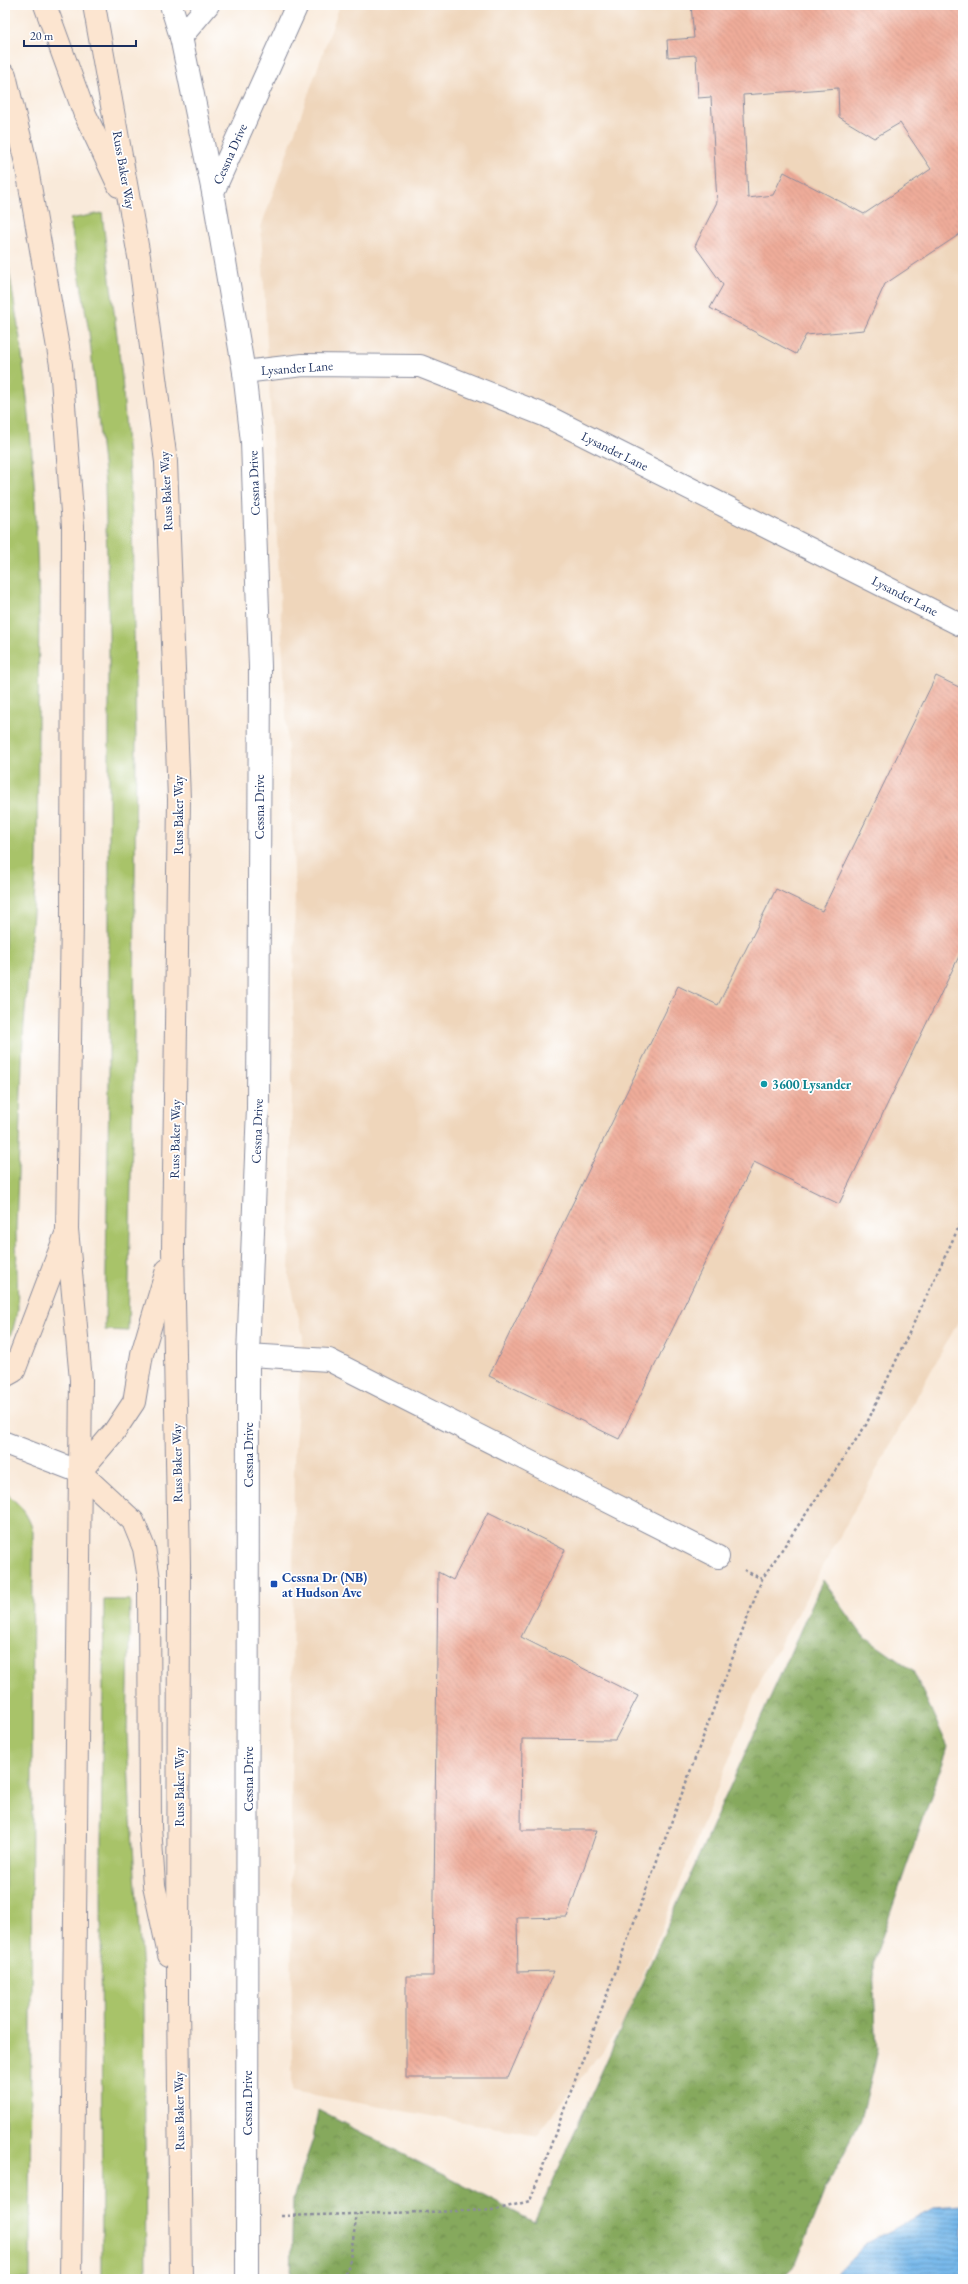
<svg xmlns="http://www.w3.org/2000/svg" width="968" height="2284" font-family="'EB Garamond',serif">
  <defs>
    <pattern id="forest-crowns" width="20" height="18" patternUnits="userSpaceOnUse"><rect width="20" height="18" fill="#86a95d"/><path d="M2 6a3 3 0 1 1 6 0M12 15a3 3 0 1 1 6 0" fill="none" stroke="#6d8a50"/></pattern>
    <pattern id="water-rules" width="6" height="5" patternUnits="userSpaceOnUse"><rect width="6" height="5" fill="#75b7ea"/><path d="M0 2.5h6" fill="none" stroke="#5f95c1"/></pattern>
    <pattern id="building-back-hatch" width="6" height="6" patternUnits="userSpaceOnUse"><rect width="6" height="6" fill="#efac9a"/><path d="M-1 5l2 2M0 0l6 6M5-1l2 2" fill="none" stroke="#cc9487"/></pattern>
  </defs>
  <rect width="100%" height="100%" fill="#fff"/>
  <filter id="ink" filterUnits="userSpaceOnUse"><feTurbulence type="fractalNoise" baseFrequency=".025" numOctaves="2"/><feDisplacementMap in="SourceGraphic" scale="8" xChannelSelector="R" yChannelSelector="G"/><feConvolveMatrix kernelMatrix="1 2 1 2 8 2 1 2 1" color-interpolation-filters="sRGB"/></filter>
  <filter id="wash" filterUnits="userSpaceOnUse"><feTurbulence type="fractalNoise" baseFrequency=".012" numOctaves="4" result="noise"/><feDisplacementMap in="SourceGraphic" scale="16" xChannelSelector="R" yChannelSelector="G"/><feGaussianBlur stdDeviation="0.9" result="paint"/><feColorMatrix in="noise" values="0 0 0 0 0 0 0 0 0 0 0 0 0 0 0 0 0 1.4 0 .05"/><feComposite in="paint" operator="in"/></filter>
  <g filter="url(#wash)">
    <rect width="100%" height="100%" fill="#f9eada"/>
    <polygon fill="#efd6bb" points="340,5 963,5 963,1313 761,1679 623,2025 537,2135 292,2091 291,1800 294,1460 303,1336 289,1276 295,891 261,227"/>
    <g fill="#a8c369" stroke="#627964">
      <polygon points="102,213 122,377 132,516 136,740 134,1035 128,1331 105,1330 109,1089 109,635 105,483 89,332 70,219"/>
      <polygon points="5,246 20,338 29,415 35,496 39,604 37,863 23,1037 16,1229 18,1309 13,1329 5,1345"/>
      <path d="M5 1492C19 1504 28 1513 33 1531L30 2279H5Z"/>
      <polygon points="104,1600 130,1600 127,1733 130,1805 144,1999 146,2279 102,2279 101,1850"/>
    </g>
    <polygon fill="url(#forest-crowns)" stroke="#506c5e" points="823,1580 863,1636 913,1671 948,1747 873,1963 877,2054 861,2120 824,2192 796,2264 781,2279 291,2279 293,2198 313,2139 318,2110 534,2222"/>
    <polygon fill="url(#water-rules)" stroke="#4873a4" points="963,2205 963,2279 832,2279 867,2243 935,2207"/>
    <g id="blocks">
      <g fill="url(#building-back-hatch)" fill-rule="evenodd">
        <path d="M691 5H963V232L885 284 864 330 806 335 796 354 710 308 723 285 695 246 717 202 711 97 698 98 696 55 668 57 667 40 694 38ZM838 88 839 117 874 138 900 123 931 169 864 214 784 172 773 195 748 198 743 95Z"/>
        <polygon points="936,676 963,689 963,948 839,1204 754,1162 619,1439 489,1376 678,986 718,1005 776,889 822,911"/>
        <polygon points="488,1512 565,1550 521,1637 638,1696 615,1740 522,1739 521,1830 597,1830 567,1917 517,1918 518,1972 554,1971 508,2078 406,2078 406,1976 433,1976 438,1572 453,1580"/>
      </g>
    </g>
  </g>
  <g filter="url(#ink)">
    <use href="#blocks" fill-opacity="0" stroke="#8a8c9c" stroke-width="1"/>
    <g fill="none" stroke-linecap="round" stroke-linejoin="round">
      <g stroke="#8a8c9c" stroke-width="24">
        <g id="service">
          <polyline points="171,5 181,37 213,192"/>
          <polyline points="181,37 208,5"/>
          <polyline points="248,1355 329,1360 718,1557"/>
        </g>
      </g>
      <g stroke="#8a8c9c" stroke-width="24">
        <g id="minor">
          <polyline points="244,372 303,365 420,366 544,415 963,626"/>
          <polyline points="247,2279 248,1355 258,1108 260,666 252,442 244,372 213,192 297,5"/>
        </g>
      </g>
      <g stroke="#8a8c9c" stroke-width="24">
        <polyline id="tertiary" points="5,1443 80,1472"/>
      </g>
      <g stroke="#8a8c9c" stroke-width="24">
        <g id="secondary">
          <polyline points="45,5 84,112 119,186"/>
          <polyline points="94,5 140,262 166,462 179,799 173,1249 179,1565 178,1998 181,2279"/>
          <polyline points="5,75 26,163 61,365 73,526 72,919 67,1229 81,1380 71,2279"/>
          <polyline points="5,1376 14,1371 66,1234"/>
          <polyline points="80,1472 133,1521 144,1548 149,1579 150,1826 154,1885 169,1955"/>
          <polyline points="80,1472 114,1432 134,1402 142,1354 167,1270"/>
        </g>
      </g>
      <g stroke="#8a8c9c" stroke-width="2.5" stroke-dasharray="3 3" stroke-linecap="butt">
        <polyline points="744,1570 762,1579"/>
        <polyline points="281,2216 495,2210 530,2201 762,1579 866,1425 963,1218"/>
        <polyline points="342,2279 349,2265 357,2214"/>
      </g>
      <use href="#service" stroke="#fff" stroke-width="22"/>
      <use href="#minor" stroke="#fff" stroke-width="22"/>
      <use href="#tertiary" stroke="#fff" stroke-width="22"/>
      <use href="#secondary" stroke="#fce5d0" stroke-width="22"/>
    </g>
  </g>
  <circle fill="#0f9aa8" stroke="#fff" stroke-width="1.5" cx="764" cy="1084" r="4"/>
  <rect fill="#1a4fb4" stroke="#fff" stroke-width="1.5" x="270" y="1580" width="8" height="8" rx="2"/>
  <g text-anchor="middle" dominant-baseline="central" stroke-width="3.5" stroke-linejoin="round" paint-order="stroke">
    <g font-size="13" fill="#1b2f5e" stroke="#fff">
      <text transform="translate(230 154) rotate(-66)">Cessna Drive</text>
      <text transform="translate(124 170) rotate(80)">Russ Baker Way</text>
      <text transform="translate(297 368) rotate(-4)">Lysander Lane</text>
      <text transform="translate(615 451) rotate(26)">Lysander Lane</text>
      <text transform="translate(254 483) rotate(-92)">Cessna Drive</text>
      <text transform="translate(166 491) rotate(-93)">Russ Baker Way</text>
      <text transform="translate(905 596) rotate(27)">Lysander Lane</text>
      <text transform="translate(259 807) rotate(-90)">Cessna Drive</text>
      <text transform="translate(178 815) rotate(-90)">Russ Baker Way</text>
      <text transform="translate(257 1131) rotate(-88)">Cessna Drive</text>
      <text transform="translate(175 1139) rotate(-89)">Russ Baker Way</text>
      <text transform="translate(248 1455) rotate(-90)">Cessna Drive</text>
      <text transform="translate(177 1463) rotate(-91)">Russ Baker Way</text>
      <text transform="translate(248 1779) rotate(-90)">Cessna Drive</text>
      <text transform="translate(179 1787) rotate(-90)">Russ Baker Way</text>
      <text transform="translate(247 2103) rotate(-90)">Cessna Drive</text>
      <text transform="translate(179 2111) rotate(-91)">Russ Baker Way</text>
    </g>
    <g font-size="13" font-weight="bold" fill="#0d838f" stroke="#fff" text-anchor="start">
      <text x="772" y="1084">3600 Lysander</text>
    </g>
    <g font-size="13" font-weight="bold" fill="#164399" stroke="#fff" text-anchor="start">
      <text x="282" y="1577">Cessna Dr (NB)<tspan x="282" dy="15">at Hudson Ave</tspan></text>
    </g>
  </g>
  <rect width="968" height="2284" fill="none" stroke="#fff" stroke-width="20"/>
  <path d="M24 40v6h112v-6" fill="none" stroke="#1b2f5e" stroke-width="2"/>
  <text x="30" y="40" font-size="12" fill="#1b2f5e" stroke="#ffffff" stroke-width="3" paint-order="stroke">20 m</text>
</svg>
